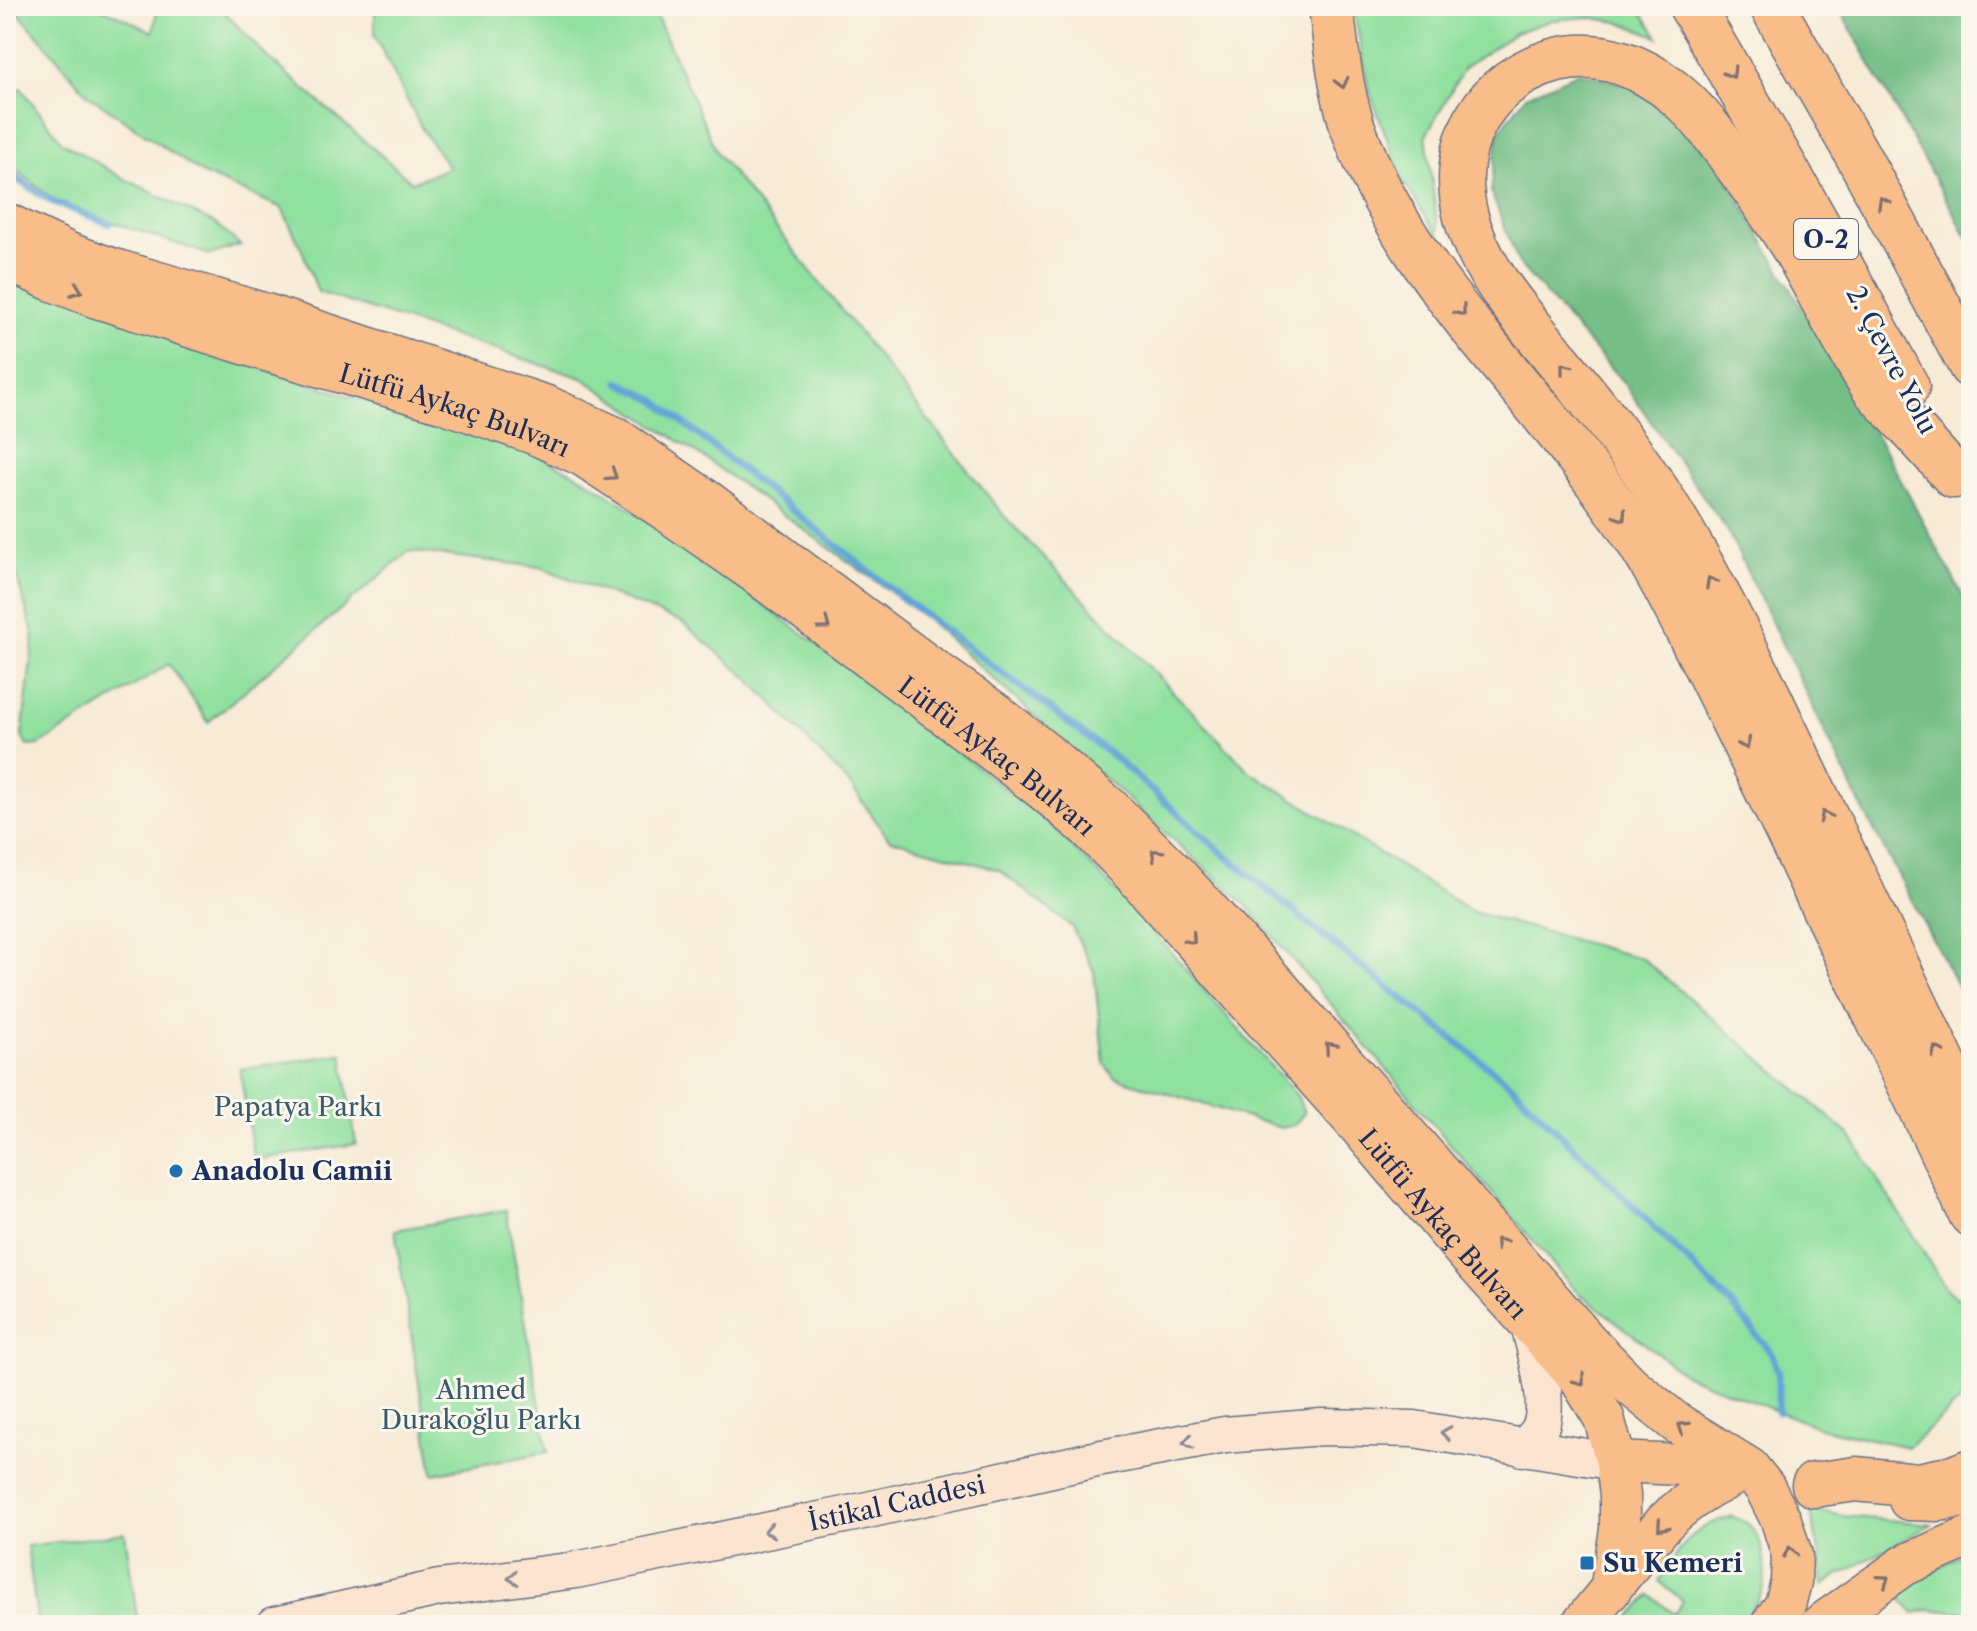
<svg xmlns="http://www.w3.org/2000/svg" width="1977" height="1631" font-family="'Libre Caslon Text',serif">
  <rect width="100%" height="100%" fill="#fbf7ec"/>
  <filter id="ink" filterUnits="userSpaceOnUse"><feTurbulence type="fractalNoise" baseFrequency=".0125" numOctaves="2"/><feDisplacementMap in="SourceGraphic" scale="16" xChannelSelector="R" yChannelSelector="G"/><feConvolveMatrix kernelMatrix="1 2 1 2 8 2 1 2 1" color-interpolation-filters="sRGB"/></filter>
  <filter id="wash" filterUnits="userSpaceOnUse"><feTurbulence type="fractalNoise" baseFrequency=".006" numOctaves="4" result="noise"/><feDisplacementMap in="SourceGraphic" scale="32" xChannelSelector="R" yChannelSelector="G"/><feGaussianBlur stdDeviation="1.8" result="paint"/><feColorMatrix in="noise" values="0 0 0 0 0 0 0 0 0 0 0 0 0 0 0 0 0 1.4 0 .05"/><feComposite in="paint" operator="in"/></filter>
  <g filter="url(#wash)">
    <rect width="100%" height="100%" fill="#f7ebd6"/>
    <g fill="#90e09f" stroke="#56887e" stroke-width="2">
      <polygon points="13,6 98,6 153,32 158,6 219,6 264,54 412,182 449,168 422,129 375,36 375,6 652,6 717,153 1005,517 1249,771 1473,912 1643,959 1850,1135 1947,1290 1971,1308 1971,1362 1964,1398 1908,1447 1820,1428 1686,1375 1575,1290 1246,905 921,614 706,459 582,378 318,292 302,250 282,208 203,174 88,95"/>
      <polygon points="1353,6 1638,6 1658,37 1623,23 1588,17 1552,20 1515,33 1464,68 1426,135 1439,237 1403,181 1369,90"/>
      <polygon points="21,88 62,142 121,177 216,224 240,245 210,255 61,205 6,162 6,96"/>
      <polygon points="6,273 235,360 538,455 585,479 628,507 827,651 1043,818 1125,900 1298,1097 1304,1113 1294,1125 1281,1128 1114,1077 1104,1063 1094,971 1072,927 999,870 889,839 851,786 749,679 682,622 540,567 409,551 208,722 169,664 39,745 27,746 22,736 34,636 6,540"/>
      <polygon points="342,1054 356,1144 254,1160 240,1069"/>
      <polygon points="506,1210 548,1452 433,1474 395,1230"/>
      <polygon points="1810,1509 1843,1516 1932,1524 1822,1585 1820,1556"/>
      <path d="M1732 1516C1737 1519 1745 1521 1749 1525 1765 1540 1769 1577 1760 1596 1755 1608 1745 1617 1735 1625H1624L1650 1595 1674 1614 1683 1601 1659 1581C1682 1546 1689 1528 1732 1516Z"/>
      <polygon points="125,1533 138,1625 38,1625 27,1546"/>
      <polygon points="1971,1549 1971,1612 1927,1610 1914,1613 1901,1599 1913,1583"/>
    </g>
    <g fill="#74be86" stroke="#487672" stroke-width="2">
      <polygon points="1838,6 1971,6 1971,244"/>
      <polygon points="1579,72 1637,88 1717,161 1885,451 1971,611 1971,1011 1858,800 1727,530 1623,382 1519,264 1491,192 1498,133 1526,96"/>
    </g>
    <g fill="none" stroke-linecap="round" stroke-linejoin="round">
      <g stroke="#64a4d7" stroke-width="7">
        <polyline points="6,172 51,201 110,224"/>
        <polyline points="619,382 655,400 901,597 1114,757 1218,849 1321,934 1511,1085 1733,1306 1772,1354 1778,1373 1778,1412"/>
      </g>
    </g>
  </g>
  <g filter="url(#ink)">
    <g fill="none" stroke-linecap="round" stroke-linejoin="round">
      <g stroke="#687188" stroke-width="39">
        <g id="secondary">
          <path d="M1523 1448C1529 1442 1536 1436 1540 1428 1551 1404 1535 1347 1528 1322"/>
          <path id="s1" d="M275 1625 439 1588 576 1570 854 1513 1097 1459 1225 1435 1322 1427 1414 1429 1616 1462"/>
        </g>
      </g>
      <g stroke="#687188" stroke-width="43">
        <g id="primary">
          <polyline points="6,223 69,253 111,268 266,314 547,406 615,437 709,502 918,658 997,714 1046,753 1108,806 1175,873 1273,981 1588,1342 1630,1385 1675,1422 1749,1468 1765,1488 1781,1520 1792,1555 1791,1582 1785,1605 1771,1625"/>
          <path id="s2" d="M6 259 50 280 97 298 266 351 442 402 534 434 583 456 662 508 754 572 994 752 1043 790 1087 827 1136 877 1362 1130 1466 1253 1579 1378 1604 1418 1616 1462 1620 1495V1530L1610 1591"/>
          <polyline points="1616,1462 1748,1468"/>
          <polyline points="1909,1500 1938,1501 1971,1496"/>
          <path d="M1581 1625 1664 1523C1688 1499 1715 1484 1746 1470"/>
          <polyline points="1820,1625 1905,1565 1971,1536"/>
        </g>
      </g>
      <g stroke="#687188" stroke-width="47">
        <g id="highway">
          <path d="M1331 6C1336 47 1340 89 1353 128 1411 292 1554 404 1643 549 1665 584 1683 622 1702 659 1735 725 1768 791 1800 858 1856 977 1916 1094 1971 1214"/>
          <path d="M1691 6C1765 131 1838 258 1907 387"/>
          <polyline points="1772,6 1858,156 1971,366"/>
          <path d="M1954 476C1938 458 1921 439 1904 421 1894 410 1882 399 1873 387 1844 343 1821 295 1795 250 1777 221 1757 193 1737 166 1719 141 1701 115 1677 95 1644 67 1601 49 1557 60 1484 79 1447 144 1466 217 1481 274 1525 319 1561 364 1602 414 1643 465 1676 521 1730 611 1774 707 1819 802 1869 909 1920 1015 1971 1121"/>
          <polyline points="1814,1485 1856,1479 1918,1485 1953,1478 1971,1471"/>
        </g>
      </g>
      <use href="#secondary" stroke="#fce5d0" stroke-width="36"/>
      <use href="#primary" stroke="#f8bd89" stroke-width="40"/>
      <use href="#highway" stroke="#f8bd89" stroke-width="44"/>
    </g>
    <defs><path id="oneway-chevron" d="M-2-3.5L2.5 0L-2 3.5" fill="none" stroke-width="1.6" stroke-linecap="round" stroke-linejoin="round" transform="scale(2)"/></defs>
    <g stroke="#7e6f71">
      <use href="#oneway-chevron" transform="translate(1731 73) rotate(59)"/>
      <use href="#oneway-chevron" transform="translate(1342 83) rotate(76)"/>
      <use href="#oneway-chevron" transform="translate(1883 202) rotate(-119)"/>
      <use href="#oneway-chevron" transform="translate(77 290) rotate(21)"/>
      <use href="#oneway-chevron" transform="translate(1461 311) rotate(51)"/>
      <use href="#oneway-chevron" transform="translate(1565 368) rotate(-129)"/>
      <use href="#oneway-chevron" transform="translate(612 475) rotate(33)"/>
      <use href="#oneway-chevron" transform="translate(1621 516) rotate(57)"/>
      <use href="#oneway-chevron" transform="translate(1711 582) rotate(-119)"/>
      <use href="#oneway-chevron" transform="translate(825 625) rotate(37)"/>
      <use href="#oneway-chevron" transform="translate(1745 744) rotate(64)"/>
      <use href="#oneway-chevron" transform="translate(1825 816) rotate(-115)"/>
      <use href="#oneway-chevron" transform="translate(1156 854) rotate(-135)"/>
      <use href="#oneway-chevron" transform="translate(1191 939) rotate(48)"/>
      <use href="#oneway-chevron" transform="translate(1330 1047) rotate(-131)"/>
      <use href="#oneway-chevron" transform="translate(1937 1051) rotate(-116)"/>
      <use href="#oneway-chevron" transform="translate(1500 1243) rotate(-131)"/>
      <use href="#oneway-chevron" transform="translate(1580 1380) rotate(52)"/>
      <use href="#oneway-chevron" transform="translate(1683 1427) rotate(-146)"/>
      <use href="#oneway-chevron" transform="translate(1662 1526) rotate(131)"/>
      <use href="#oneway-chevron" transform="translate(1790 1552) rotate(-99)"/>
      <use href="#oneway-chevron" transform="translate(1884 1580) rotate(-35)"/>
    </g>
    <g stroke="#8c8a97">
      <use href="#oneway-chevron" transform="translate(1446 1433) rotate(-172)"/>
      <use href="#oneway-chevron" transform="translate(1188 1442) rotate(170)"/>
      <use href="#oneway-chevron" transform="translate(769 1531) rotate(168)"/>
      <use href="#oneway-chevron" transform="translate(513 1578) rotate(173)"/>
    </g>
  </g>
  <g fill="#1f6fb2" stroke="#fbf7ec" stroke-width="3">
    <circle cx="176" cy="1171" r="8"/>
    <rect x="1579" y="1555" width="16" height="16" rx="4"/>
  </g>
  <g text-anchor="middle" dominant-baseline="central" stroke-width="6" stroke-linejoin="round" paint-order="stroke">
    <rect fill="#fbf7ec" stroke="#5e6b89" stroke-width="2" x="1794" y="219" width="64" height="40" rx="6"/>
    <g font-size="24" font-weight="bold" fill="#1b2f5e">
      <text x="1826" y="239">O-2</text>
    </g>
    <g font-size="26" fill="#1b2f5e" stroke="#fbf7ec">
      <text transform="translate(1892 360) rotate(62)">2. Çevre Yolu</text>
      <text stroke="none"><textPath href="#s2" startOffset="474">Lütfü Aykaç Bulvarı</textPath></text>
      <text stroke="none"><textPath href="#s2" startOffset="1122">Lütfü Aykaç Bulvarı</textPath></text>
      <text stroke="none"><textPath href="#s2" startOffset="1770">Lütfü Aykaç Bulvarı</textPath></text>
      <text stroke="none"><textPath href="#s1" startOffset="634">İstikal Caddesi</textPath></text>
    </g>
    <g font-size="26" fill="#385b6e" stroke="#fbf7ec">
      <text x="298" y="1107">Papatya Parkı</text>
      <text x="481" y="1390">Ahmed<tspan x="481" dy="30">Durakoğlu Parkı</tspan></text>
    </g>
    <g font-size="26" font-weight="bold" fill="#1b2f5e" stroke="#fbf7ec" text-anchor="start">
      <text x="192" y="1171">Anadolu Camii</text>
      <text x="1603" y="1563">Su Kemeri</text>
    </g>
  </g>
  <rect width="1977" height="1631" fill="none" stroke="#fbf7ec" stroke-width="32"/>
</svg>
